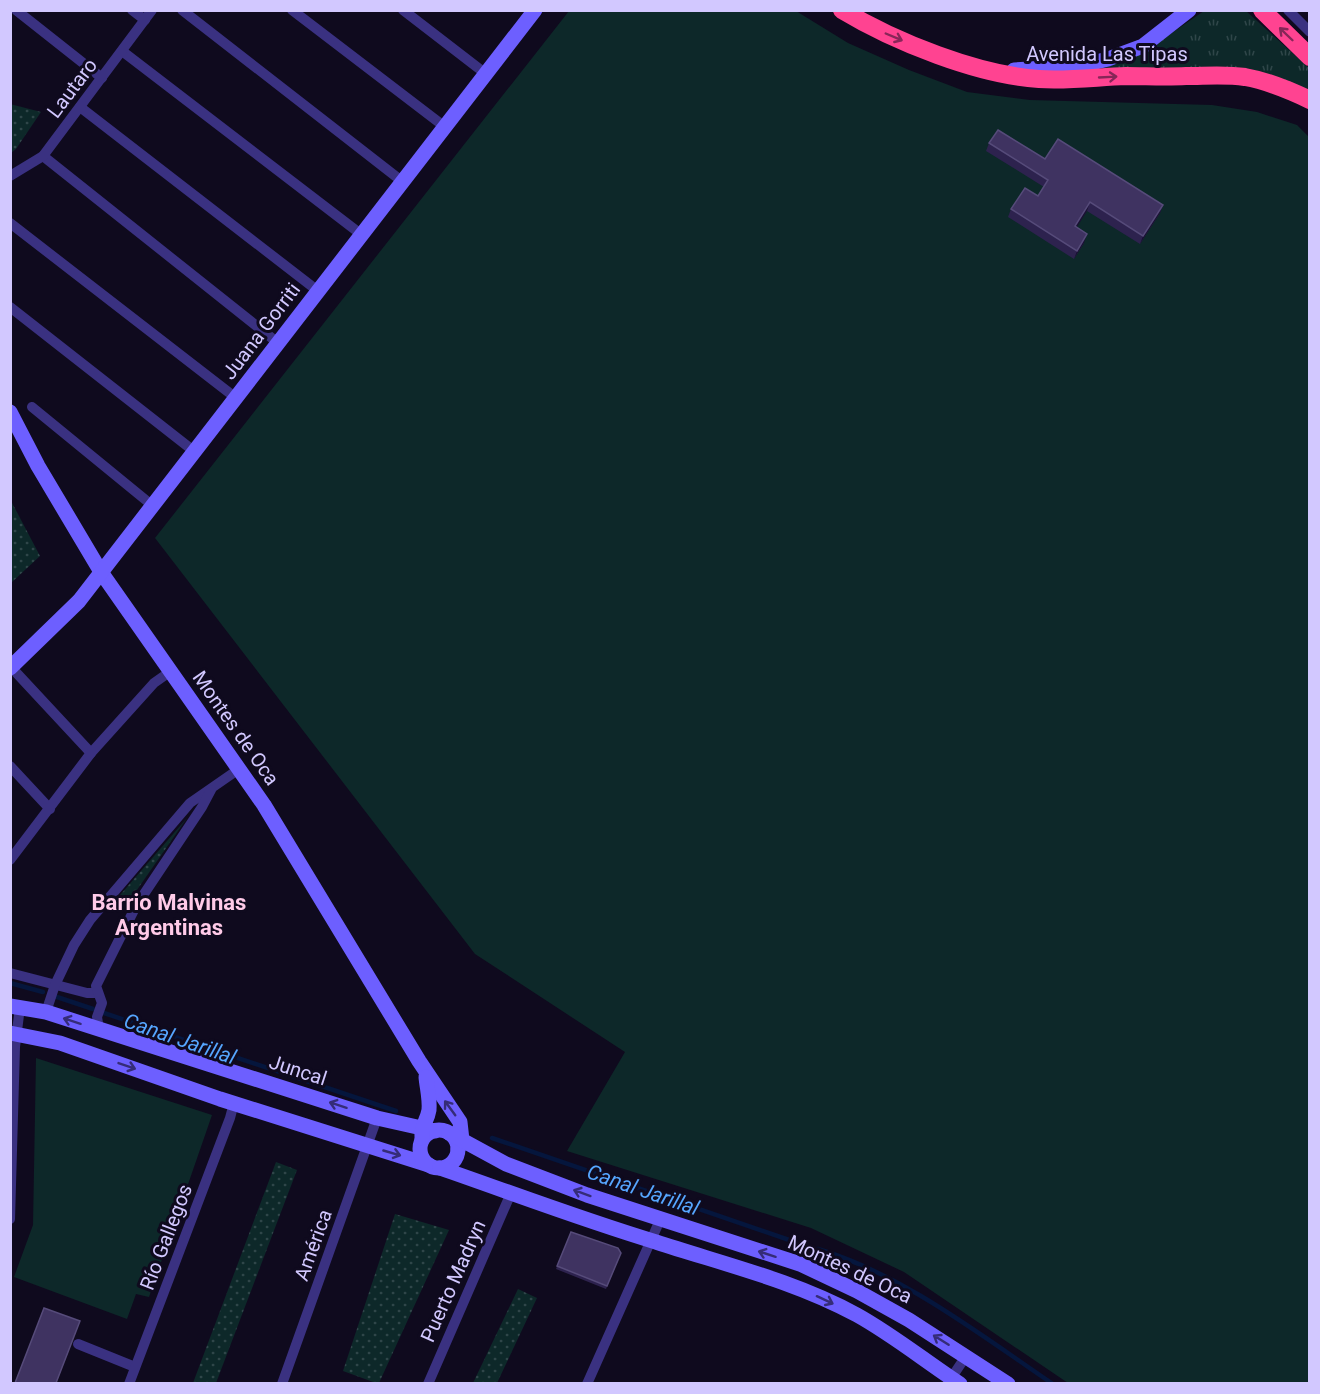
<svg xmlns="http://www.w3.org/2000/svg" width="1320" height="1394" font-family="Roboto,sans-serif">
  <defs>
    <pattern id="grass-dots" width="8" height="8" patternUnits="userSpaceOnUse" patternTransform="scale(1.5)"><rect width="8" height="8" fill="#0d2829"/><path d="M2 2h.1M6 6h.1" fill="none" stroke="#2f4649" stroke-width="1.8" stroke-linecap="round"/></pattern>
    <pattern id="park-tufts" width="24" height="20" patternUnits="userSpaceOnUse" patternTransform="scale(1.5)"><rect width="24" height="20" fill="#0d2829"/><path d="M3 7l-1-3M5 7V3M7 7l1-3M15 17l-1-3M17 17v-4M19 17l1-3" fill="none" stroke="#2f4649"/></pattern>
  </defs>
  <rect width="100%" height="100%" fill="#0f0a1e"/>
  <g fill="url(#grass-dots)">
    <polygon points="10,104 41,112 16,149 11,153"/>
    <polygon points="10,499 40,556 11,583 10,583"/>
    <polygon points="187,818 123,910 114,902"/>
    <polygon points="276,1162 297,1170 216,1383 193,1383"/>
    <polygon points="395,1214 449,1230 379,1383 376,1383 343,1371"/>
    <polygon points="518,1289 537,1298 497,1383 473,1383"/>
  </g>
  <polygon fill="url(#park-tufts)" points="1204,11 1246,11 1309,68 1309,91 1102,69 1144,52"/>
  <g fill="#0d2829">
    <polygon points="569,11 796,11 848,43 909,70 967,92 1030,100 1212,105 1257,112 1297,125 1310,138 1309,1383 1068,1383 904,1272 811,1228 567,1151 625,1052 475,954 155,538"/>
    <polygon points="36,1058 212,1115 149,1297 136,1294 127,1319 14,1277 33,1225"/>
  </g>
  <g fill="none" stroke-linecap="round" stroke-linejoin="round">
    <g stroke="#05163d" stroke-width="4.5">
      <polyline points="10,983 43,992"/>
      <polyline points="54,996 93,1009"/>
      <polyline points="101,1012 396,1111"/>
      <polyline points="492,1138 795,1242"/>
      <path d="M818 1249C904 1275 979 1334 1053 1384"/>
    </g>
    <g stroke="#3a3181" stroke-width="10">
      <polyline points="16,10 102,78"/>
      <polyline points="132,10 145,20"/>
      <polyline points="182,10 403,182"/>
      <polyline points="292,10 445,127"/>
      <polyline points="403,10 486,74"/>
      <polyline points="1288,10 1310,32"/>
      <polyline points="122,51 362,235"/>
      <polyline points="80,107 318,291"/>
      <polyline points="43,156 278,343"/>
      <polyline points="10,176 43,156 152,10"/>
      <polyline points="10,223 236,398"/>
      <polyline points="10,307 195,452"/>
      <polyline points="32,407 153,506"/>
      <polyline points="11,667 91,753"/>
      <polyline points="10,766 50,809"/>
      <polyline points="10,860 91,753 154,683 171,671"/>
      <polyline points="10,973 87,993 97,993"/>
      <polyline points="46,1012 55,985 74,945 90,920 190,803 239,769"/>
      <polyline points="99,1029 97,1017 102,1003 96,986 136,906 202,807 211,790"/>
      <polyline points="10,1219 15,1047 20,1007"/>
      <polyline points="78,1344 135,1367"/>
      <polyline points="948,1383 966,1356"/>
      <polyline points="129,1384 230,1118 234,1103"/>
      <polyline points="282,1384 377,1118"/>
      <polyline points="428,1384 511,1193"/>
      <polyline points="587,1384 660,1220"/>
    </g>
    <g stroke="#6d5fff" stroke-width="15">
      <polyline points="1014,70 1080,66 1108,59 1143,46 1189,10"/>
      <polyline points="10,412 38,466 101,572 264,805 419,1061 460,1122 462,1140 458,1149"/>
      <polyline points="10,668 79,601 535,10"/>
      <polyline points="10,1006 46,1012 377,1118 435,1131"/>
      <polyline points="10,1033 60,1043 220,1099 429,1165"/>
      <circle cx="439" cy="1149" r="19"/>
      <polyline points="449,1133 506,1164 587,1195 800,1264 857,1291 909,1320 1008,1384"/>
      <path d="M422 1138C421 1125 427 1122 429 1110 430 1099 427 1088 426 1077"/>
      <path d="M440 1168C512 1193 583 1220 656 1242 723 1264 795 1281 857 1315 893 1335 925 1361 960 1384"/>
    </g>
    <g stroke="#ff4391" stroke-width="18">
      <path d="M842 10C895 42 978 75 1039 79 1068 81 1097 77 1126 76 1146 76 1166 77 1186 76 1205 76 1225 74 1245 77 1268 81 1289 90 1310 100"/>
      <polyline points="1262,10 1310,57"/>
    </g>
  </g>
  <g fill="#2d224e">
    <polygon points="989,143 1045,159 1163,205 1160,213 1140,244 1087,211 1076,227 1084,243 1074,259 1008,217 1011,209 1038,196 1044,187 986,151"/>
    <polygon points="571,1232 621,1253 606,1289 556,1269"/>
  </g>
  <g fill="#1a1133">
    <polygon points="1090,202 1087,211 1072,235 1075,226"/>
    <polygon points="1163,205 1160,213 1140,244 1143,236"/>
    <polygon points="1087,234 1084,243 1074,259 1077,251"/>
  </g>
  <g fill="#3f3361" stroke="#564b7a" stroke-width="1.5">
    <polygon points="998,130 1045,159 1058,139 1163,205 1143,236 1090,202 1075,226 1087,234 1077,251 1011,209 1025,188 1038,196 1048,180 989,143"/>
    <polygon points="571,1232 618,1248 621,1253 607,1286 557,1266"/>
    <polygon points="44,1308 80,1321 56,1383 15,1383"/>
  </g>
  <defs><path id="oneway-shaft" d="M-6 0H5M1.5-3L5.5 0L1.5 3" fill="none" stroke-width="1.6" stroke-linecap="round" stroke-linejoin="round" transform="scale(1.5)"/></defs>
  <g stroke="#872658">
    <use href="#oneway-shaft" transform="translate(1286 34) rotate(-136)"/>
    <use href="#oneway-shaft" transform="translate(894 37) rotate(23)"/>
    <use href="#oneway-shaft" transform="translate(1108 77) rotate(-3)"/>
  </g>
  <g stroke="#352c78">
    <use href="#oneway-shaft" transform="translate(72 1021) rotate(-162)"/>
    <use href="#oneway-shaft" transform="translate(127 1066) rotate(19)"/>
    <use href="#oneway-shaft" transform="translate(338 1105) rotate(-162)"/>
    <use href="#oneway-shaft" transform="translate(450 1108) rotate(-126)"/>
    <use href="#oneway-shaft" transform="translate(392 1153) rotate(16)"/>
    <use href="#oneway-shaft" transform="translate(582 1193) rotate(-160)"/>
    <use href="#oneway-shaft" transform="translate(767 1254) rotate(-162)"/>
    <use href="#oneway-shaft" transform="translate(825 1300) rotate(25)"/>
    <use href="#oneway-shaft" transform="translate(941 1340) rotate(-148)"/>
  </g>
  <g text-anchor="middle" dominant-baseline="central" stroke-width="6" stroke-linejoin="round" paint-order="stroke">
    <g font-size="20" fill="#d2c8ff" stroke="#0f0a1e">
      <text x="1107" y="54">Avenida Las Tipas</text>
      <text transform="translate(72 88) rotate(-53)">Lautaro</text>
      <text transform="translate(261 331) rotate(-53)">Juana Gorriti</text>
      <text transform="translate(236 728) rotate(55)">Montes de Oca</text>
      <text transform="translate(298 1070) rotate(18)">Juncal</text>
      <text transform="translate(166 1237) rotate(-69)">Río Gallegos</text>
      <text transform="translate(313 1245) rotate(-70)">América</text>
      <text transform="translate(850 1269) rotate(25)">Montes de Oca</text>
      <text transform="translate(453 1281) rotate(-66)">Puerto Madryn</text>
    </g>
    <g font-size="21" font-style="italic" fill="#56a6ff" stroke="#0f0a1e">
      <text transform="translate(180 1039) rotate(19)">Canal Jarillal</text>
      <text transform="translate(643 1190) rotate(19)">Canal Jarillal</text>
    </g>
    <g font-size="22" font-weight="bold" fill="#ffcae8" stroke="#0f0a1e">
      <text x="169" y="902">Barrio Malvinas<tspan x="169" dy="25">Argentinas</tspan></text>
    </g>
  </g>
  <rect width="1320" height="1394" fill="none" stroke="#d2c8ff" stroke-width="24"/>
</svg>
